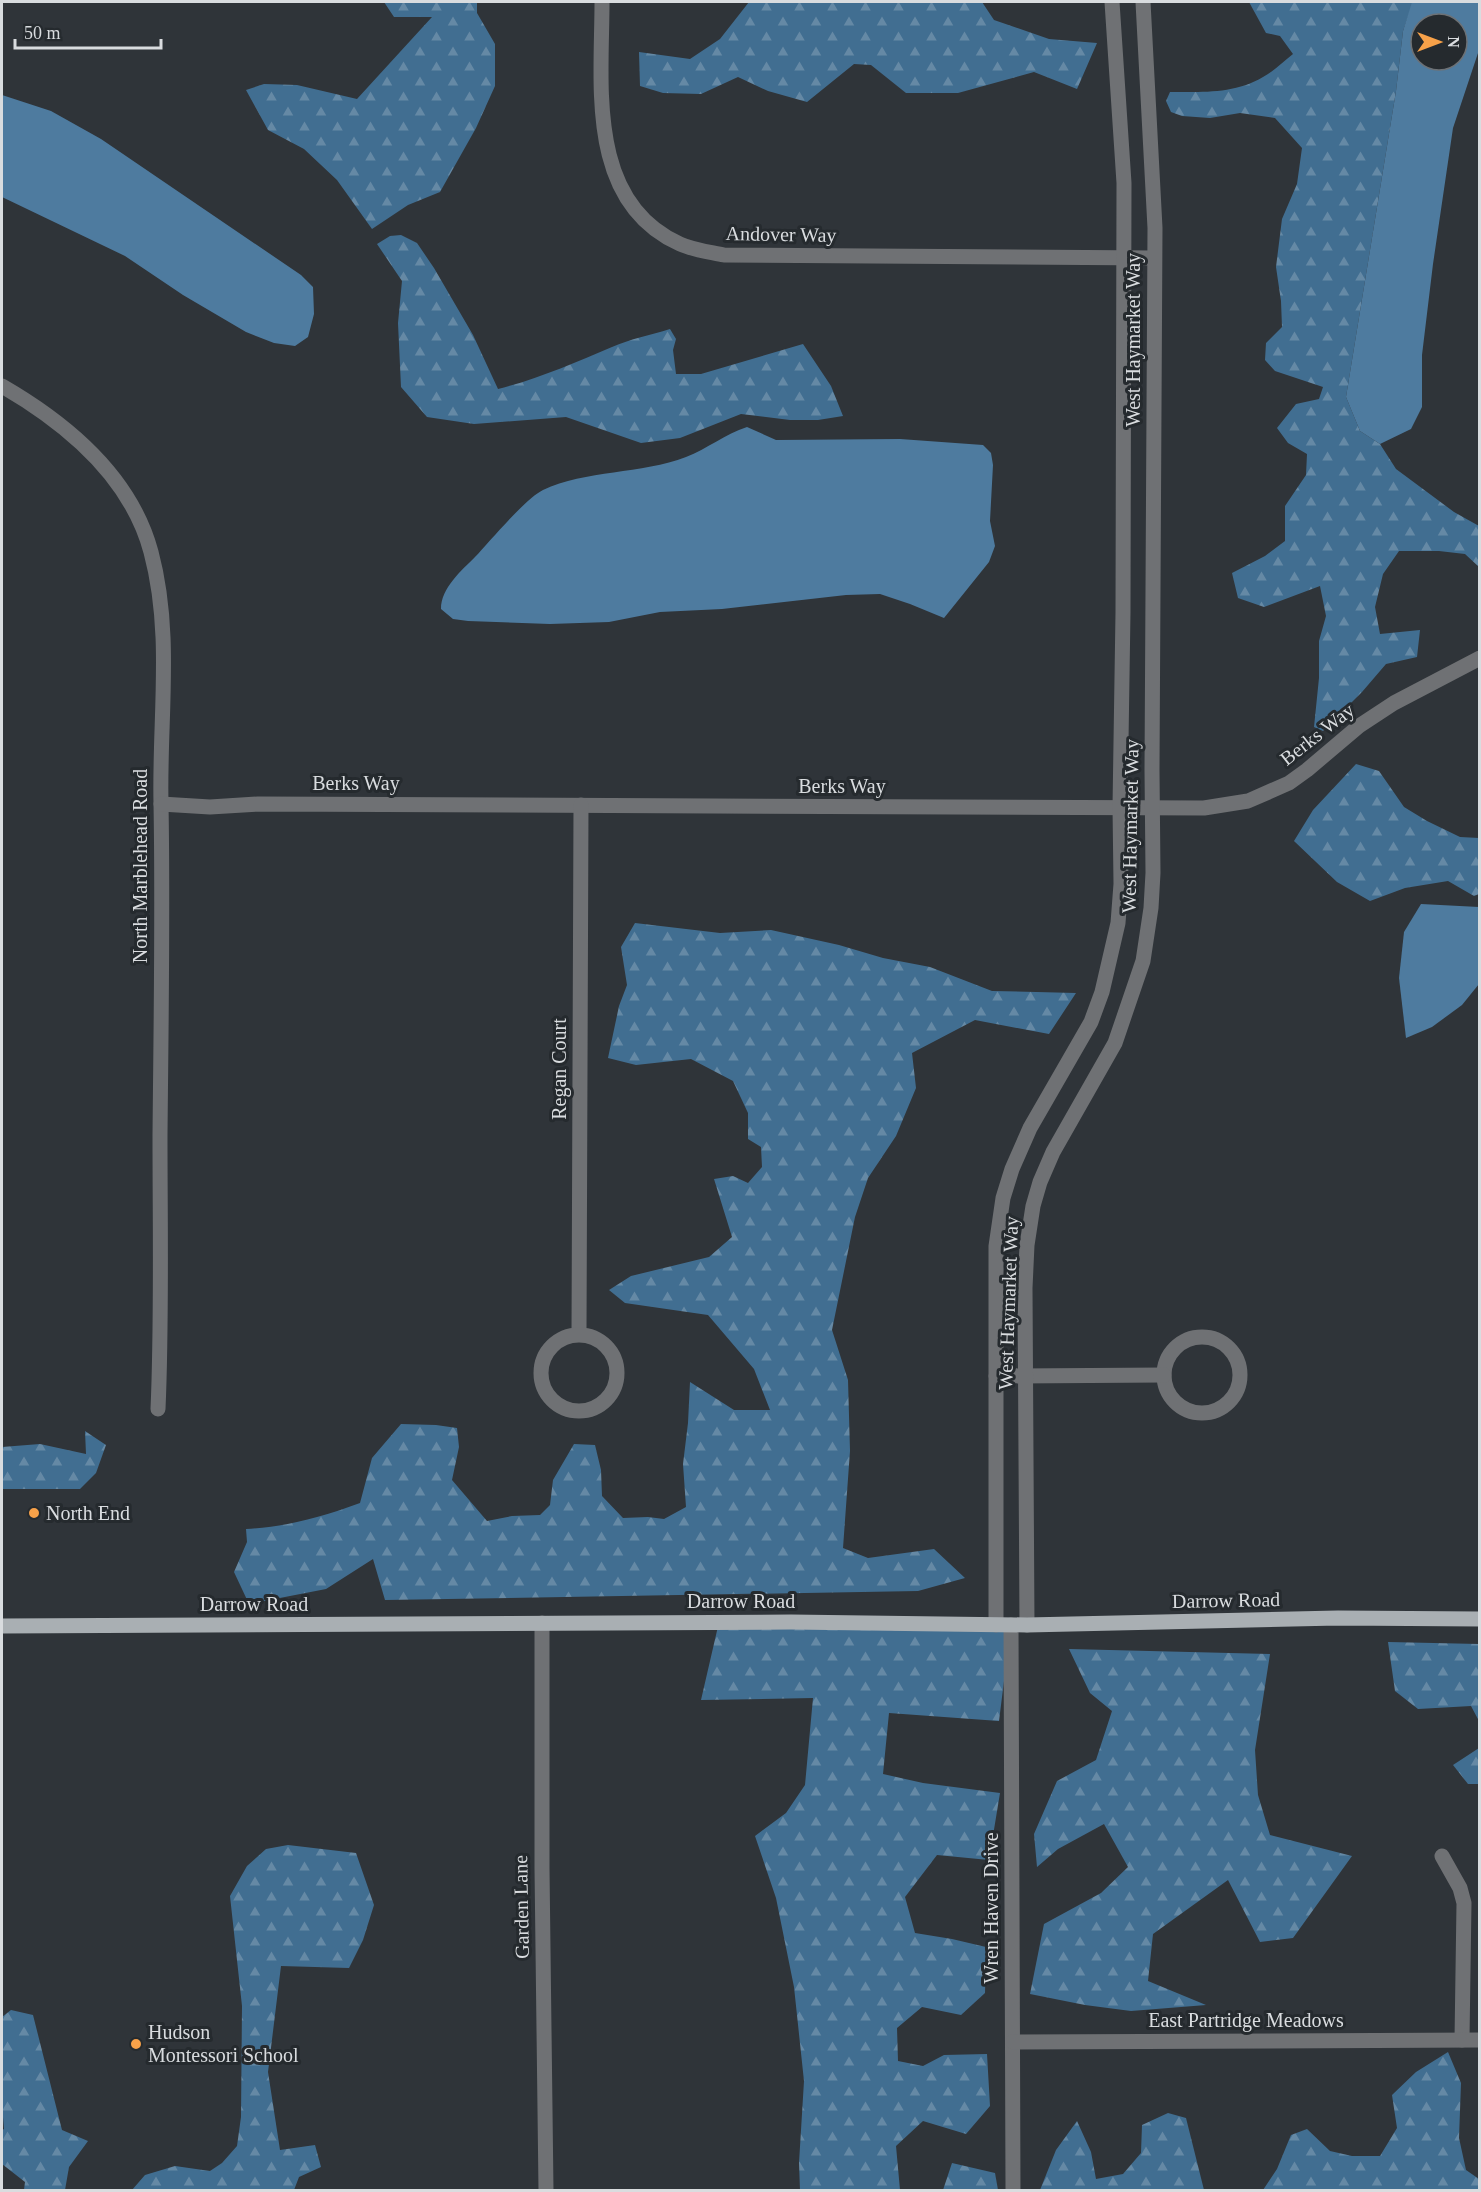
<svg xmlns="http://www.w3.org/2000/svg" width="1481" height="2192" font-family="Georgia,serif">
  <defs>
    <pattern id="forest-firs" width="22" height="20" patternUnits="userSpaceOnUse" patternTransform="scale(1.5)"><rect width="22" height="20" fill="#416e91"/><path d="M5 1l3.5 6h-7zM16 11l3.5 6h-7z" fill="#6589a5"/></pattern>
  </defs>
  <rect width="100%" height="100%" fill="#2f3439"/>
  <g fill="url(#forest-firs)">
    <polygon points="384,2 477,2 477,13 495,44 495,86 476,128 440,192 408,205 372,229 337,180 304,149 268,130 246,90 264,84 297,85 357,99 432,17 394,17"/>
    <polygon points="749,2 982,2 994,20 1049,39 1097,43 1077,89 1034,72 958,93 906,93 871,65 854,64 807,102 768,91 738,77 701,94 663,93 640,86 639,52 690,59 720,39"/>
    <path d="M1249 2H1413L1403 31 1396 91 1346 397 1360 431 1380 444 1396 469 1454 512 1479 526V567L1465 554 1439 551H1399L1383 574 1375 607 1380 634 1420 630 1417 657 1386 664 1362 692 1323 731 1314 727 1319 678V641L1326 616 1320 586 1264 607 1238 598 1232 573 1265 556 1285 541V506L1306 475 1307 454 1288 443 1277 428 1296 404 1319 399 1323 387 1275 371 1265 360 1266 343 1282 327 1281 301 1276 267 1282 219 1297 184 1302 148 1275 118 1240 113 1210 118 1182 116 1171 112 1166 101 1170 92C1202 92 1235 94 1263 77 1274 71 1283 62 1293 54L1280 36 1266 33Z"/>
    <path d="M401 235 417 243 434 268 473 335 498 389C538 379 574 363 612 347 630 339 651 335 670 329L676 339 673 350 676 374H701L803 344 831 386 843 416 818 420H790L741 414 680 438 641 443 566 417 474 424 427 417 401 387 398 323 402 281 377 244 390 236Z"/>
    <polygon points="1356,764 1379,771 1404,807 1427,821 1460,837 1479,838 1479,894 1474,896 1448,881 1405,888 1370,901 1337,882 1294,841 1313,810"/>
    <path d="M635 923 720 933 771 930 839 945 883 958 930 967 992 991 1076 993 1049 1034 975 1020 912 1053 916 1088 896 1136 868 1178 855 1217 832 1330 848 1380 850 1451 843 1548 868 1558 934 1549 965 1578 918 1591 385 1600 373 1559 326 1589 249 1604 234 1572 247 1542 246 1529C286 1527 322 1517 360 1503L372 1458 401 1424 436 1425 457 1428 459 1447 452 1480 487 1521 512 1516 540 1515 550 1505 553 1480 574 1444 595 1445 601 1470 602 1496 623 1518 648 1517 664 1519 686 1507 683 1464 688 1423 690 1382 734 1410H770L754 1369 708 1315 625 1303 609 1290 631 1276 709 1257 732 1237 714 1179 733 1176 748 1183 762 1167 761 1147 748 1139V1113L733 1081 691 1059 636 1065 608 1058 619 1006 627 985 621 947Z"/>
    <polygon points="85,1431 106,1445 96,1473 80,1489 2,1489 2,1447 40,1444 86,1454"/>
    <polygon points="719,1622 1011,1625 999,1721 889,1713 883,1774 923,1783 1000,1793 989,1860 937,1855 905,1897 915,1933 952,1939 986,1947 985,1993 961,2015 922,2007 897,2028 898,2061 923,2066 944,2055 987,2054 990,2106 966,2134 923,2121 896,2146 900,2190 800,2190 799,2163 804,2081 794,1987 776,1898 755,1836 786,1813 805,1785 813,1698 701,1700"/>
    <polygon points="1388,1642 1479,1644 1479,1721 1471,1706 1418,1709 1395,1691"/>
    <polygon points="1069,1649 1270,1654 1255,1750 1258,1795 1270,1835 1352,1856 1293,1938 1260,1942 1228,1880 1153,1934 1148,1981 1206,2005 1131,2011 1085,2005 1030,1994 1044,1924 1101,1893 1128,1867 1104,1824 1058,1849 1037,1867 1034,1834 1057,1781 1096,1760 1112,1711 1090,1693"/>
    <polygon points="1479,1748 1479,1784 1468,1784 1453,1765"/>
    <polygon points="288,1845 356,1853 374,1905 363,1940 349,1968 281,1966 268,2072 280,2150 315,2145 321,2167 299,2177 294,2190 132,2190 145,2175 175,2166 210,2171 222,2163 237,2146 241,2117 242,2006 230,1896 247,1866 266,1849"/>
    <polygon points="11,2010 33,2015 62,2130 88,2141 69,2167 65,2190 24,2190 25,2182 2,2164 2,2130 4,2129 2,2105 2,2017"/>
    <polygon points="1448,2052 1461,2083 1459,2138 1466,2170 1479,2179 1479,2190 1263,2190 1277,2169 1291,2135 1307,2129 1330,2151 1352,2156 1380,2156 1397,2128 1392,2095 1416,2072"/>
    <polygon points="1168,2113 1186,2118 1204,2190 1040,2190 1056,2150 1077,2121 1091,2152 1096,2179 1123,2174 1141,2153 1142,2125"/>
    <polygon points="952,2163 995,2173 998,2190 943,2190"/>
  </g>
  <g fill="#4e7b9f" fill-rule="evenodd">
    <path d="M1412 2H1479V50L1453 128 1433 264 1422 355V407L1411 429 1380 444 1360 431 1346 397 1396 91 1403 31ZM1421 24H1457V60H1421Z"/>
    <polygon points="2,95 51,111 101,139 301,275 313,287 314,314 308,337 295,346 274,343 246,332 183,295 125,256 2,197"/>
    <path d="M747 427 776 440 900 439 983 445 991 453 993 465 990 521 995 546 989 562 944 618 910 604 880 594 846 595 722 609 660 612 609 622 550 624 468 621 453 619 441 609C441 588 461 571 475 557 490 541 525 499 543 490 585 470 642 474 686 457 707 449 725 434 747 427Z"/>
    <polygon points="1421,904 1479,907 1479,984 1462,1005 1432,1027 1406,1038 1399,978 1404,932"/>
  </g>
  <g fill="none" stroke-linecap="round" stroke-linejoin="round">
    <g stroke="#6f7174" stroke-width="15">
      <path d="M602 2C602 85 586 202 680 244 693 250 710 252 724 255L1154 258"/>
      <path d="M2 386C66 423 131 477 151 552 173 634 159 719 161 803 163 914 161 1025 160 1136 160 1227 162 1319 158 1409"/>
      <polyline points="161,804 210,807 258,804 1204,808 1248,801 1289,783 1307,770 1359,726 1394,703 1480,658"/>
      <polyline points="579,1334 581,805"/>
      <circle cx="579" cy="1373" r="38"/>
      <circle cx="1202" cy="1375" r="38"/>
      <polyline points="996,1376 1164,1375"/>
      <polyline points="542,1623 542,1868 546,2190"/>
      <polyline points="996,1625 996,1246 1003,1198 1012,1169 1030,1128 1091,1022 1102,992 1118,923 1121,884 1120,807 1123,612 1124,183 1112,2"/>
      <polyline points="1011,1625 1013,2190"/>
      <polyline points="1027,1625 1025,1288 1027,1245 1033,1206 1040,1182 1053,1152 1115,1043 1143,961 1151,908 1153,873 1152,770 1155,228 1143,2"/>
      <polyline points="1442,1856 1460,1888 1464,1903 1462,2040"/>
      <polyline points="1013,2042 1480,2040"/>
    </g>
    <polyline stroke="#a9afb3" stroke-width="15" points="2,1626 791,1622 1027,1625 1338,1618 1480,1619"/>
  </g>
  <g fill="#f7a149" stroke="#252a2e" stroke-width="2">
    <circle cx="34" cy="1513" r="6"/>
    <circle cx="136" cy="2044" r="6"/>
  </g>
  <g text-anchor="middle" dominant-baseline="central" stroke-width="6" stroke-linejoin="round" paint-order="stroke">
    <g font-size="20" fill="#d9dcdf" stroke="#252a2e">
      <text transform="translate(781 234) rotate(1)">Andover Way</text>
      <text transform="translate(1133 340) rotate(-90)">West Haymarket Way</text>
      <text transform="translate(1317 734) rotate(-38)">Berks Way</text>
      <text x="356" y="783">Berks Way</text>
      <text x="842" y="786">Berks Way</text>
      <text transform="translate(1130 826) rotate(-89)">West Haymarket Way</text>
      <text transform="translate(140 866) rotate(-90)">North Marblehead Road</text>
      <text transform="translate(559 1069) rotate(-90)">Regan Court</text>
      <text transform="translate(1008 1303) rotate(-88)">West Haymarket Way</text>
      <text transform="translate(1226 1600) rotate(-1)">Darrow Road</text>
      <text x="741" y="1601">Darrow Road</text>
      <text x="254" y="1604">Darrow Road</text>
      <text transform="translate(521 1907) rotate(-91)">Garden Lane</text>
      <text transform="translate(991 1908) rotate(-90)">Wren Haven Drive</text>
      <text x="1246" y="2020">East Partridge Meadows</text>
    </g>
    <g font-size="20" fill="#d9dcdf" stroke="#252a2e" text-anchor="start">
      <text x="46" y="1513">North End</text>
      <text x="148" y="2032">Hudson<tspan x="148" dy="23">Montessori School</tspan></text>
    </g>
  </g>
  <rect width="1481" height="2192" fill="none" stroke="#d9dcdf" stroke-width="6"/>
  <g transform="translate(1439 42) rotate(90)"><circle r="28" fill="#252a2e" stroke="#6d7175" stroke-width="1.5"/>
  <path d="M0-4.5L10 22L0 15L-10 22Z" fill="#f7a149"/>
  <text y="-9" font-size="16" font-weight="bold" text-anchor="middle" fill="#d9dcdf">N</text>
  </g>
  <path d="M15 39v9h146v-9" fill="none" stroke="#d9dcdf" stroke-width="3"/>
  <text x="24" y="39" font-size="18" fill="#d9dcdf" stroke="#252a2e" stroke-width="4.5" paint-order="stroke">50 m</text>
</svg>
